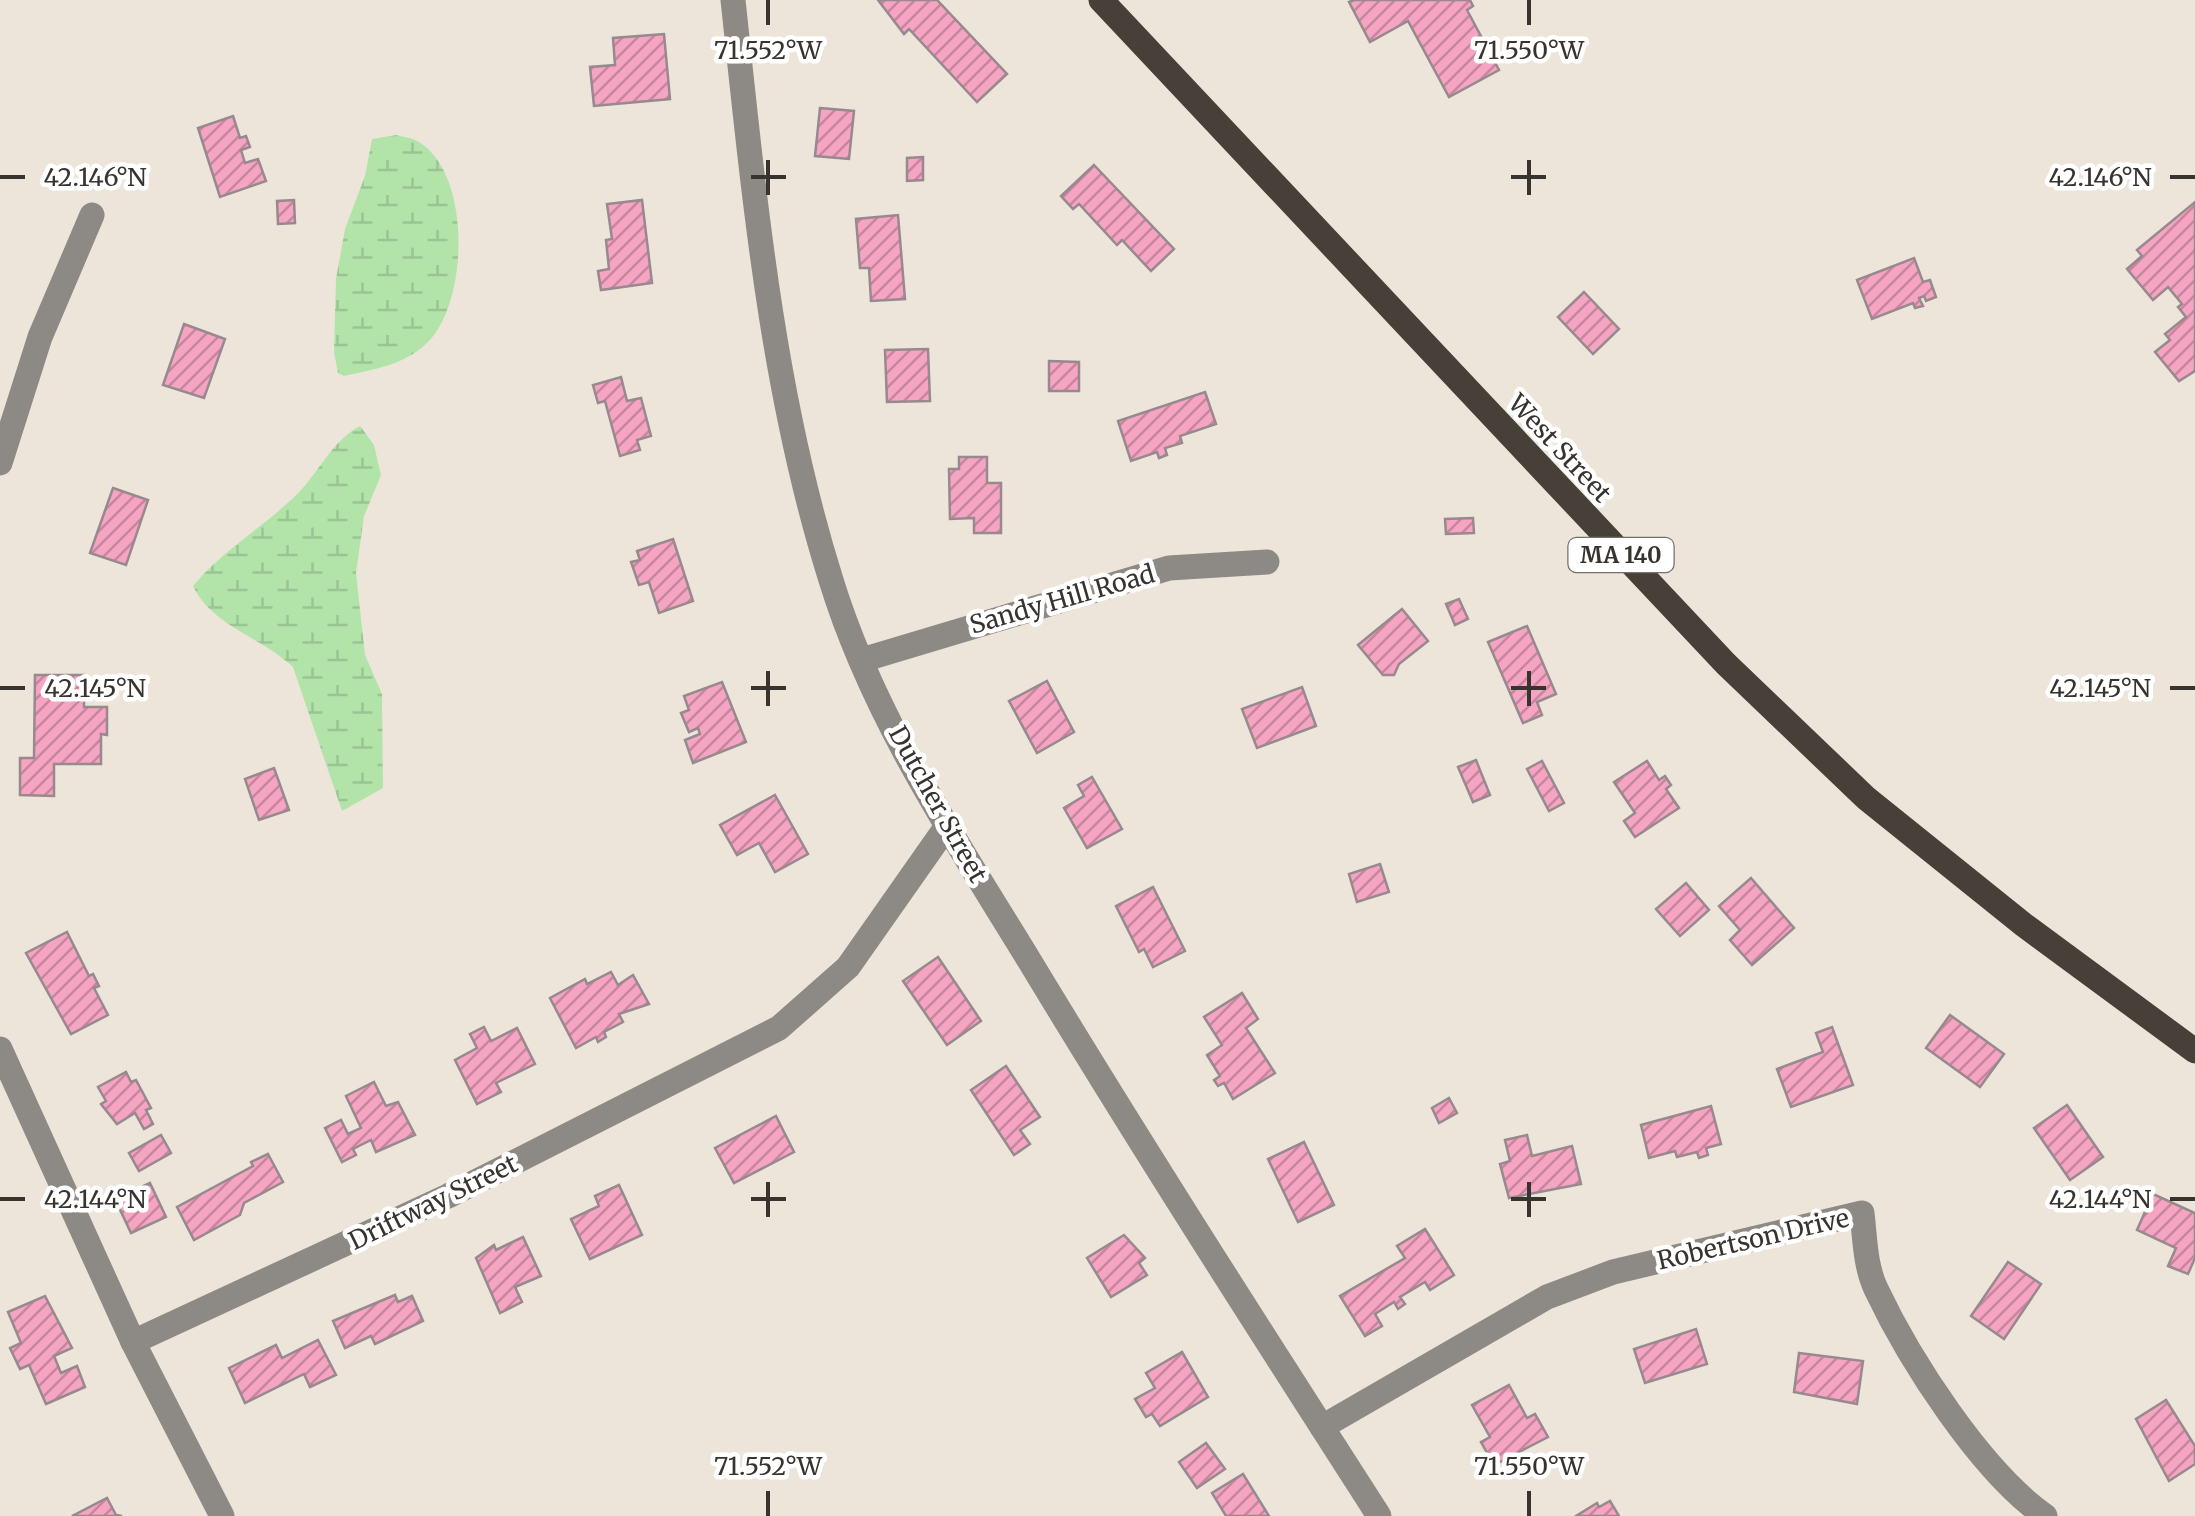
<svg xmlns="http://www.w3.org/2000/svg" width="2195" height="1516" font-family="Merriweather,serif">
  <defs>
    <pattern id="wetland-marsh" width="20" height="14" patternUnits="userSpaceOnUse" patternTransform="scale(2.5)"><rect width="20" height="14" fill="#b2e4aa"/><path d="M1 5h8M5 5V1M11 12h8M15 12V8" fill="none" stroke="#9ac493"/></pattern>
    <pattern id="building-hatch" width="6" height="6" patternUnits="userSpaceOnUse" patternTransform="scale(2.5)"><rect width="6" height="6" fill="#f5a4c2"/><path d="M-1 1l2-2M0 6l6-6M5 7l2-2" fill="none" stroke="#c7869e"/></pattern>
  </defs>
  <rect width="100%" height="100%" fill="#ede5d9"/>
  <g fill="url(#wetland-marsh)">
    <path d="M397 135C403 137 413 138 419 142 472 175 468 300 429 341 406 365 375 369 344 376L338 373 334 352 336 279 345 229 365 176 372 139Z"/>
    <path d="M360 426 374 445 381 475 364 516 356 573 365 655 382 694 383 788 342 811 293 667C263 638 212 626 193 586 222 551 259 530 292 499 318 476 329 443 360 426Z"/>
  </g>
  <g fill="url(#building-hatch)" stroke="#97898d" stroke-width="2.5">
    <polygon points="878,0 937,0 1007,74 977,102 909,29 904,34"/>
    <polygon points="1354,0 1470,0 1473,6 1467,10 1499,70 1449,97 1408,21 1370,42 1349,2"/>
    <polygon points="664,34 670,99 594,106 590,67 615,65 613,38"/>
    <polygon points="820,108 854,111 849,159 815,156"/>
    <polygon points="233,116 240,138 246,136 250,147 241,150 245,163 258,159 266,181 220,197 198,128"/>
    <polygon points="923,157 923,180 907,181 907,158"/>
    <polygon points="1094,165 1174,249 1151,271 1122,240 1117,245 1079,204 1073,209 1061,196"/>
    <polygon points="294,200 295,223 278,224 277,201"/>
    <polygon points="642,200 652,283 601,290 598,271 609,269 606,240 612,239 607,204"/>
    <polygon points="2195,202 2195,371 2179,381 2155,352 2170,340 2165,334 2186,317 2178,307 2182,304 2168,287 2153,300 2127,269 2142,256 2137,250"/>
    <polygon points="898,215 905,299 871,301 869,268 860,268 856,219"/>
    <polygon points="1914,258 1923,282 1930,280 1936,297 1926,301 1924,296 1919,298 1923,306 1915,308 1913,303 1872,319 1857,280"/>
    <polygon points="1584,292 1619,329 1593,354 1558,317"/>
    <polygon points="184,324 225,339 204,398 163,385"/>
    <polygon points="928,349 930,401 887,402 885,350"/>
    <polygon points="1049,361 1079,362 1079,391 1049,391"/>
    <polygon points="621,377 627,401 641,398 651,436 637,440 640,450 620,456 605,401 598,403 593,385"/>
    <polygon points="1205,392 1216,424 1180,436 1182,443 1165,448 1167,455 1159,458 1157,452 1131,461 1118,421"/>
    <polygon points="959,457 987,457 987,483 1001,483 1001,533 974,533 974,518 950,519 949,469 959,469"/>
    <polygon points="113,488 148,500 126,565 90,553"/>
    <polygon points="1473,518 1474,533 1446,534 1445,519"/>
    <polygon points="673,539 693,601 659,613 649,582 639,585 631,562 640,560 637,551"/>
    <polygon points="1459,599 1468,619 1455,625 1446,604"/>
    <polygon points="1402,609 1428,641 1399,664 1394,675 1383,675 1358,645"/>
    <polygon points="1527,626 1556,694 1537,702 1542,715 1523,723 1488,642"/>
    <polygon points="35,675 84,675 84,707 107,707 107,735 101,734 101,764 54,764 54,796 20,795 20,758 34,758"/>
    <polygon points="1047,681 1074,732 1037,753 1009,701"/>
    <polygon points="722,682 746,742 693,763 685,740 700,734 698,728 689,732 681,713 689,710 684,696"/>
    <polygon points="1302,687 1316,726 1257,748 1242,709"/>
    <polygon points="1476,760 1490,795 1473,802 1458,767"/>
    <polygon points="1542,761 1564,803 1549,811 1527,769"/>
    <polygon points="1647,761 1659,780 1665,776 1671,785 1666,789 1679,808 1635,837 1624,821 1635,813 1614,782"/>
    <polygon points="274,768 289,810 259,820 245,779"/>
    <polygon points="1092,777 1122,829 1087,848 1064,808 1084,796 1078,785"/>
    <polygon points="775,795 808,854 775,872 759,843 737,855 720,825"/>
    <polygon points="1380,864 1389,892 1357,902 1349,874"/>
    <polygon points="1751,878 1794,928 1752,965 1730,940 1740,930 1719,906"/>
    <polygon points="1686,883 1709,910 1680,936 1656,909"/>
    <polygon points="1153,887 1185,951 1153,967 1144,949 1139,952 1116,906"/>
    <polygon points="67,932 89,976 93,974 99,986 94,988 108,1015 71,1034 26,953"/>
    <polygon points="938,957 981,1021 947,1045 903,981"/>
    <polygon points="611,972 618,985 633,975 649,1004 619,1014 623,1022 604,1032 606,1037 598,1042 596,1037 576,1048 550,998 585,979 587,984"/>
    <polygon points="1242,993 1258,1019 1246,1028 1275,1073 1233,1099 1224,1083 1218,1086 1214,1080 1220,1076 1207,1055 1222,1045 1204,1017"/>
    <polygon points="1950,1015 2004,1054 1980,1087 1926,1048"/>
    <polygon points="484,1027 491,1041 517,1028 535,1064 496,1083 501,1092 477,1104 455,1060 477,1048 470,1034"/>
    <polygon points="1832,1027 1853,1085 1791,1107 1777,1069 1823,1052 1816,1033"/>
    <polygon points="1006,1066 1040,1117 1020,1130 1030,1144 1014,1155 971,1090"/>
    <polygon points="126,1072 131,1082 136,1080 151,1108 146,1110 153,1124 144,1129 135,1113 117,1124 101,1104 106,1101 98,1087"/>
    <polygon points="374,1082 386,1106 398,1102 415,1135 376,1152 371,1140 353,1149 356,1155 342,1162 325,1128 341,1120 348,1134 361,1128 346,1096"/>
    <polygon points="1449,1098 1457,1113 1439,1123 1432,1108"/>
    <polygon points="2067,1105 2103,1157 2070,1180 2034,1128"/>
    <polygon points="1711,1106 1721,1144 1706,1148 1708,1155 1699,1158 1697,1152 1677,1157 1675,1151 1649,1158 1641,1125"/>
    <polygon points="776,1116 794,1152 734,1183 715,1148"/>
    <polygon points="161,1135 171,1153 139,1171 129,1153"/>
    <polygon points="1527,1135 1532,1156 1572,1146 1581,1184 1509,1198 1500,1164 1510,1161 1505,1140"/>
    <polygon points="1304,1142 1334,1205 1298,1222 1268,1159"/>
    <polygon points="268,1154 283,1182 244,1203 240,1215 194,1240 177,1207 253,1166 251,1162"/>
    <polygon points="150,1183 166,1217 131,1233 115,1199"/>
    <polygon points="619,1185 642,1235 590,1259 571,1219 599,1206 595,1196"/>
    <polygon points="2153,1194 2195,1213 2195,1258 2188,1274 2168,1266 2176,1248 2137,1230"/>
    <polygon points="1425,1229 1454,1275 1430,1290 1425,1282 1400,1297 1405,1304 1398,1309 1394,1302 1375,1314 1382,1326 1365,1336 1340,1296 1405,1258 1397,1246"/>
    <polygon points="1124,1235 1145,1258 1139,1263 1147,1275 1111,1297 1087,1258"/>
    <polygon points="523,1237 541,1276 515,1287 522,1302 500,1313 476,1258 494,1245 496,1250"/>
    <polygon points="2008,1262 2041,1284 2004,1339 1971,1316"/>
    <polygon points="395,1295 398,1302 412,1296 423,1321 375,1344 371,1336 345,1348 333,1321"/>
    <polygon points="45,1296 72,1348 54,1356 61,1373 77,1366 85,1387 46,1404 29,1365 20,1369 10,1348 21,1343 8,1312"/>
    <polygon points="1696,1329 1707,1364 1645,1383 1634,1349"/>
    <polygon points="318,1340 336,1375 310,1387 304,1374 245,1403 229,1368 276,1345 282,1358"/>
    <polygon points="1182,1352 1208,1397 1160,1426 1152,1414 1146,1417 1135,1399 1155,1388 1146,1373"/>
    <polygon points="1799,1353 1863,1361 1857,1404 1794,1392"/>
    <polygon points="1509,1385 1527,1418 1535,1414 1548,1437 1494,1465 1481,1442 1490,1437 1472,1405"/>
    <polygon points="2166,1400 2195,1446 2195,1464 2169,1481 2136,1419"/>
    <polygon points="1206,1443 1225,1469 1197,1488 1179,1462"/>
    <polygon points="1243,1474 1269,1516 1226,1516 1212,1493"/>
    <polygon points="107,1498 116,1515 122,1516 72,1516"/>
    <polygon points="1610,1501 1619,1516 1576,1516 1597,1503 1599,1507"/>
  </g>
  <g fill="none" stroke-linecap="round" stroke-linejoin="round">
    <g stroke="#8d8a85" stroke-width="25">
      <path d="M733 0C754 195 772 393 831 580 873 717 955 839 1029 960 1142 1147 1261 1332 1379 1516"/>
      <polyline points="0,463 40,337 92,215"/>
      <polyline points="862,660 1169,568 1267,562"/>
      <polyline points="0,1049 133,1342 448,1196 779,1028 848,967 947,826"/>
      <polyline points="133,1342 222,1516"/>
      <path d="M1322 1427 1547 1297 1613 1272 1862 1213C1865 1238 1865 1266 1876 1289 1910 1361 1981 1471 2045 1516"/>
    </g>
    <polyline stroke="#464038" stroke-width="25" points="1101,0 1726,664 1866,798 2024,925 2195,1051"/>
  </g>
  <path fill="none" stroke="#37332f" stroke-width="4" d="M768 0V25M1529 0V25M768 160V195M1529 160V195M0 177H25M751 177H786M1511 177H1546M2170 177H2195M768 671V706M1529 671V706M0 688H25M751 688H786M1511 688H1546M2170 688H2195M768 1182V1217M1529 1182V1217M0 1199H25M751 1199H786M1511 1199H1546M2170 1199H2195M768 1491V1516M1529 1491V1516"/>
  <g text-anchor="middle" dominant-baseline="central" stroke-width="9" stroke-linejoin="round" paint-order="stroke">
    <rect fill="#fff" stroke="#73706d" stroke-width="2.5" x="1568.5" y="538" width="105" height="34" rx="8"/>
    <g font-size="22" font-weight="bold" fill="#37332f">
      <text x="1621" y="555">MA 140</text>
    </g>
    <g font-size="25" fill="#37332f" stroke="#fff">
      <text transform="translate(1560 448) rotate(47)">West Street</text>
      <text transform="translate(1062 599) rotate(-16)">Sandy Hill Road</text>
      <text transform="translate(938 804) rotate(61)">Dutcher Street</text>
      <text transform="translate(433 1202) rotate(-26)">Driftway Street</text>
      <text transform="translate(1753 1239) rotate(-13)">Robertson Drive</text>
    </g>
  </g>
  <g font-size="25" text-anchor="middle" fill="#37332f" stroke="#fff" stroke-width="9" stroke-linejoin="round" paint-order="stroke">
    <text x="768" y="59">71.552°W</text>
    <text x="1529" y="59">71.550°W</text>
    <text x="95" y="186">42.146°N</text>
    <text x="2100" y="186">42.146°N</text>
    <text x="95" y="697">42.145°N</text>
    <text x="2100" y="697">42.145°N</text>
    <text x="95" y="1208">42.144°N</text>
    <text x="2100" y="1208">42.144°N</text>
    <text x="768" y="1475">71.552°W</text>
    <text x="1529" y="1475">71.550°W</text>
  </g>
</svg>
